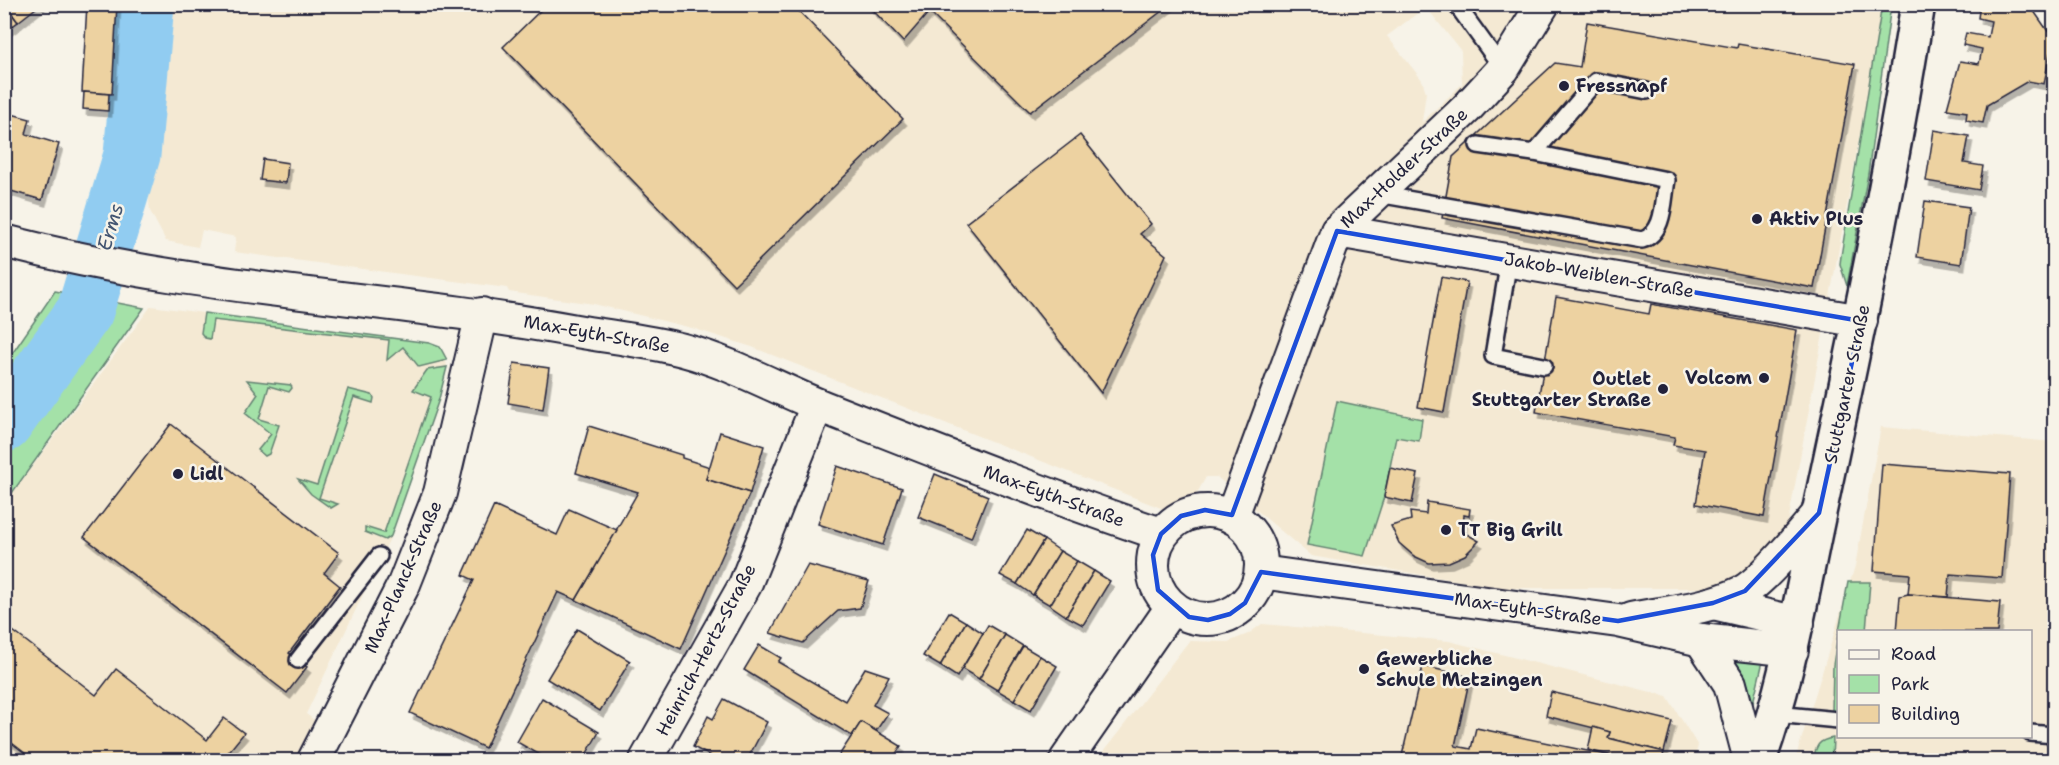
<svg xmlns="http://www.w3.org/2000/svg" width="2059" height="765" font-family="'Shantell Sans',sans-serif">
  <defs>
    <filter id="shadow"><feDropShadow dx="3.5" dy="6" stdDeviation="0" flood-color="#0004"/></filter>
  </defs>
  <rect width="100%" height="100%" fill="#f7f3e8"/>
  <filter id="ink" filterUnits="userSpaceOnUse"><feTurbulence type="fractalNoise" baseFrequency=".0167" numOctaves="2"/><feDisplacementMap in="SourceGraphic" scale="12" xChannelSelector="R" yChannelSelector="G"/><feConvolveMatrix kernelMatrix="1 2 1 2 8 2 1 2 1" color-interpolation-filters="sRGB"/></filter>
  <g filter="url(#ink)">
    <g fill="#f4e9d3" fill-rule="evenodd">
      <path d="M165 5H1884L1785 539 1734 588H1500L1311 556 1217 477H1206L1196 495 1184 506 1171 512 752 347 692 328 594 304 509 292 507 288 234 252 236 237 202 230 198 247 166 241 150 211 147 181ZM1426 7 1461 51 1462 84 1422 122 1426 92 1422 80 1387 36Z"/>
      <polygon points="151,306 429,343 440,347 445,354 447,367 439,399 391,536 306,714 342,741 330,760 5,760 4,482 15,490"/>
      <path d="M1881 427 2054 442V760H1795L1855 566ZM1838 632H2030V736H1838Z"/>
      <polygon points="1262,624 1449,641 1667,696 1698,746 1694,760 1097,760 1189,641 1228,642 1248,634"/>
    </g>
    <g fill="#a4e1a8" stroke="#638272" stroke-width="1.5">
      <polygon points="1882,5 1891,5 1868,174 1847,286 1840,264 1841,256"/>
      <polygon points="55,291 144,308 12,493 5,487 5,364"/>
      <polygon points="204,313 429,343 440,347 447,360 419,367 403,347 387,360 389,340 213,320 210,339 205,338 201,333"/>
      <polygon points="447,367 439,399 391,536 385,540 365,532 365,527 384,533 431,397 413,390 427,370"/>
      <polygon points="247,380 291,385 292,388 289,392 269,386 259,419 279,425 269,454 265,456 258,450 271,434 245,413 258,394"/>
      <polygon points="348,389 372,395 374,398 373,403 354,397 319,498 338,504 331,508 311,494 298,479 317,485"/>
      <polygon points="1337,401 1422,419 1419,441 1396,437 1384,497 1365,556 1307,545"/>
      <polygon points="1848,582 1870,582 1866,631 1839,631"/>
      <polygon points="1838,634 1838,711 1832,711 1833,665"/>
      <polygon points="1729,655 1764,657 1753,703 1748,685"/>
      <path d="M1833 738 1832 760H1813C1816 746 1818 740 1833 738Z"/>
    </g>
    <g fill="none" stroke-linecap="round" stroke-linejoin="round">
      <polyline stroke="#91ccf1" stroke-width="57" points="4,424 85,311 132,155 146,4"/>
    </g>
    <g fill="#edd2a1" stroke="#22223b" stroke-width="1.5" filter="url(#shadow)">
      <polygon points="4,4 18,22 4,32"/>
      <polygon points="5,4 41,4 18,22"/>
      <polygon points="87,4 117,4 112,94 82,92"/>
      <polygon points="547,4 792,4 903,119 734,285 503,47"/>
      <polygon points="867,4 1171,4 1030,112 929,12 903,42"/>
      <polygon points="1980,4 2029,4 2054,40 2054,49 2050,53 2044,84 2028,81 1987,105 1983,123 1966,120 1967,112 1947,109 1960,61 1979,64 1982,49 1963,45 1966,33 1988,37 1991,21 1978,18"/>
      <polygon points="1587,22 1737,48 1738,44 1855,64 1814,288 1442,218 1453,157 1555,63 1580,67"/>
      <polygon points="84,92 109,94 108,111 83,109"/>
      <polygon points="4,112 30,119 26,134 59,144 42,200 4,189"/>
      <polygon points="1934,130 1969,136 1964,163 1983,166 1979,190 1926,181"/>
      <polygon points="1080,135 1151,224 1140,234 1166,255 1101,393 966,223"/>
      <polygon points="263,159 288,163 286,183 260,180"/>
      <polygon points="1925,201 1969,207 1961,264 1917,257"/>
      <polygon points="1441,277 1467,282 1444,412 1418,407"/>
      <polygon points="1556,297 1649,314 1651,304 1797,330 1764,517 1696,504 1705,450 1673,445 1675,437 1536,412"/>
      <polygon points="514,363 549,368 543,409 508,403"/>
      <polygon points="171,424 339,553 324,573 340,586 289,653 307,667 287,693 84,537"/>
      <polygon points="589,426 682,455 682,458 710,467 706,479 750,493 681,649 576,600 638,492 576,473"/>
      <polygon points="720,432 764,446 750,493 706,479"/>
      <polygon points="1882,464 2010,474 2002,578 1950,574 1948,597 1908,594 1910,574 1874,571"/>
      <polygon points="837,466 902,488 883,545 818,524"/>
      <polygon points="1390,468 1418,474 1412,503 1384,497"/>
      <polygon points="935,474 988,496 971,538 918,517"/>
      <polygon points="1427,502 1470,509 1469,516 1464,515 1463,532 1479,541 1465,555 1449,562 1429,563 1414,556 1399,543 1391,526 1411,520 1410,512 1426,514"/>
      <polygon points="494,506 557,535 569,509 617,530 576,600 558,592 485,748 410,713 474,580 463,575"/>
      <polygon points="1027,530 1044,540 1017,584 1000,575"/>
      <polygon points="1044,540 1060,551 1033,595 1017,584"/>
      <polygon points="1060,551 1077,561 1050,605 1033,595"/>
      <polygon points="1077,561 1094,571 1066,616 1050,605"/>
      <polygon points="808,565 869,581 860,608 838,611 803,643 770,633"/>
      <polygon points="1094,571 1110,581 1083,625 1066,616"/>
      <polygon points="1908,594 2000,602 1997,632 1897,632 1900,596"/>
      <polygon points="949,612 966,622 940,666 923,656"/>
      <polygon points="966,622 983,633 957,677 940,666"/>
      <polygon points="988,625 1005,635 979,679 962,669"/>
      <polygon points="9,628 96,695 116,669 207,740 224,718 244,733 222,760 34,760 4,737 4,634"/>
      <polygon points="577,629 630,661 600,711 547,679"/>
      <polygon points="1005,635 1023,646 997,690 979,679"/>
      <polygon points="759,645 781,658 778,662 845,701 865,668 889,676 873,705 888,713 876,731 861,722 852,736 744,670"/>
      <polygon points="1023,646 1040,656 1014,700 997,690"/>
      <polygon points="1040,656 1057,666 1031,710 1014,700"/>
      <polygon points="1423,666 1470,677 1455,746 1471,749 1476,728 1631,760 1401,760"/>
      <polygon points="1551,692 1672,721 1664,752 1608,738 1610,732 1546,716"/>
      <polygon points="542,698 599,732 583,760 549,760 517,742"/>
      <polygon points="724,699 767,722 747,760 718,760 693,747 708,716 713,719"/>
      <polygon points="861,722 901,746 892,760 836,760"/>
      <polygon points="1593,727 1610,732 1608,738 1664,752 1662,760 1631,760 1588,750"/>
    </g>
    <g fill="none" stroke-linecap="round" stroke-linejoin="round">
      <g stroke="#22223b" stroke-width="20">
        <g id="lane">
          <polyline points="1456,4 1503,69"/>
          <polyline points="1534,153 1596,81 1647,91"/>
          <path d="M1378 194 1642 240C1665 233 1663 201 1667 180L1534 153 1478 145"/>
          <polyline points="1509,260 1493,356 1544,366"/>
          <polyline points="298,660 379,556"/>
          <polyline points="1776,714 1838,720"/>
          <polyline points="2030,733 2054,735"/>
        </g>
      </g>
      <g stroke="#22223b" stroke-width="36">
        <g id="street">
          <polyline points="1337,231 1861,321"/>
          <path d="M4 241C191 291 387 296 576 331 611 337 649 341 683 350 732 363 776 388 823 407 935 451 1047 496 1161 534"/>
          <circle cx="1207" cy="565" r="54"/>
          <polyline points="1232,516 1337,231 1466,109 1503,69 1543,4"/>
          <polyline points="1261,572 1618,621 1701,640 1792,650"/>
          <polyline points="1713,603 1798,623"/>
          <path d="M1631 619C1668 612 1708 609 1742 592 1761 583 1804 531 1819 513"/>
          <polyline points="1701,640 1730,684 1750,760"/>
          <polyline points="314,760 404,584 440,493 482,314"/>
          <polyline points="646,760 745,585 817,405"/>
          <polyline points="1066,760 1172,607"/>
        </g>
      </g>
      <g stroke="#22223b" stroke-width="38">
        <path id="secondary" d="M1759 760C1788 680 1801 597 1819 513 1855 344 1891 175 1918 4"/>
      </g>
      <use href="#lane" stroke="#f7f3e8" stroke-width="15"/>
      <use href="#street" stroke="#f7f3e8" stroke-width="32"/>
      <use href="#secondary" stroke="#f7f3e8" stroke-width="33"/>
    </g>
  </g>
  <path fill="none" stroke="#1d4ed8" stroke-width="4.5" stroke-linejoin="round" d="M1337 231 1861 321 1819 513 1745 591 1713 603 1618 621 1261 572 1245 603 1230 614 1208 620 1189 617 1158 590 1153 555 1161 534 1181 516 1205 510 1232 515Z"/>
  <g fill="#22223b" stroke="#f7f3e8" stroke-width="2">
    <circle cx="1564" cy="86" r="6"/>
    <circle cx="1757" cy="219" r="6"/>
    <circle cx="1764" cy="378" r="6"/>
    <circle cx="1663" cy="389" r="6"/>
    <circle cx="178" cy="474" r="6"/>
    <circle cx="1446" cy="530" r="6"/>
    <circle cx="1364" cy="669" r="6"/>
  </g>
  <g text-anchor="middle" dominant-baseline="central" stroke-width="5" stroke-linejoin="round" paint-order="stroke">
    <g font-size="18" font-weight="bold" fill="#22223b" stroke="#f7f3e8" text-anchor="start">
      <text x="1576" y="86">Fressnapf</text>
      <text x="1769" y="219">Aktiv Plus</text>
      <text x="1752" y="378" text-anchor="end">Volcom</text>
      <text x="1651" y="379" text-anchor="end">Outlet<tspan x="1651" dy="21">Stuttgarter Straße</tspan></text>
      <text x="190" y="474">Lidl</text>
      <text x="1458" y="530">TT Big Grill</text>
      <text x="1376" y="659">Gewerbliche<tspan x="1376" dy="21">Schule Metzingen</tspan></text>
    </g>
    <g font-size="18" fill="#22223b" stroke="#f7f3e8">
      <text transform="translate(1404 168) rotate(-43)">Max-Holder-Straße</text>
      <text transform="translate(1599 275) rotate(10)">Jakob-Weiblen-Straße</text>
      <text transform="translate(597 334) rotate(10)">Max-Eyth-Straße</text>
      <text transform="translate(1847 384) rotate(-78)">Stuttgarter Straße</text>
      <text transform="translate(1054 496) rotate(20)">Max-Eyth-Straße</text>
      <text transform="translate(403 577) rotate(-66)">Max-Planck-Straße</text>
      <text transform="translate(1528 609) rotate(8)">Max-Eyth-Straße</text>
      <text transform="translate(706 650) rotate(-62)">Heinrich-Hertz-Straße</text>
    </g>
    <g font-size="20" font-style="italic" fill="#435572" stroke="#f7f3e8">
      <text transform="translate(110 227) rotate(-73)">Erms</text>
    </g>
  </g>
  <rect width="2059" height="765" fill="none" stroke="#f7f3e8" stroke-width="24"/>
  <rect x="12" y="12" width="2035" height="741" fill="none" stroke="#22223b" stroke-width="2" filter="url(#ink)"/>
  <rect x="1837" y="630" width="195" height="108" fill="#f7f3e8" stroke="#a29fa3" stroke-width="1.5"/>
  <rect x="1849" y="650" width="30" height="9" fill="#f7f3e8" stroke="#a29fa3" stroke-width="1.5"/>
  <text x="1891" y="660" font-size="18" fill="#22223b">Road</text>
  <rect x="1849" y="675" width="30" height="18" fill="#a4e1a8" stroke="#a29fa3" stroke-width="1.5"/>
  <text x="1891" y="690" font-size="18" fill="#22223b">Park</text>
  <rect x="1849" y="705" width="30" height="18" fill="#edd2a1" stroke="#a29fa3" stroke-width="1.5"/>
  <text x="1891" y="720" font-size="18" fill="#22223b">Building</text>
</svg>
